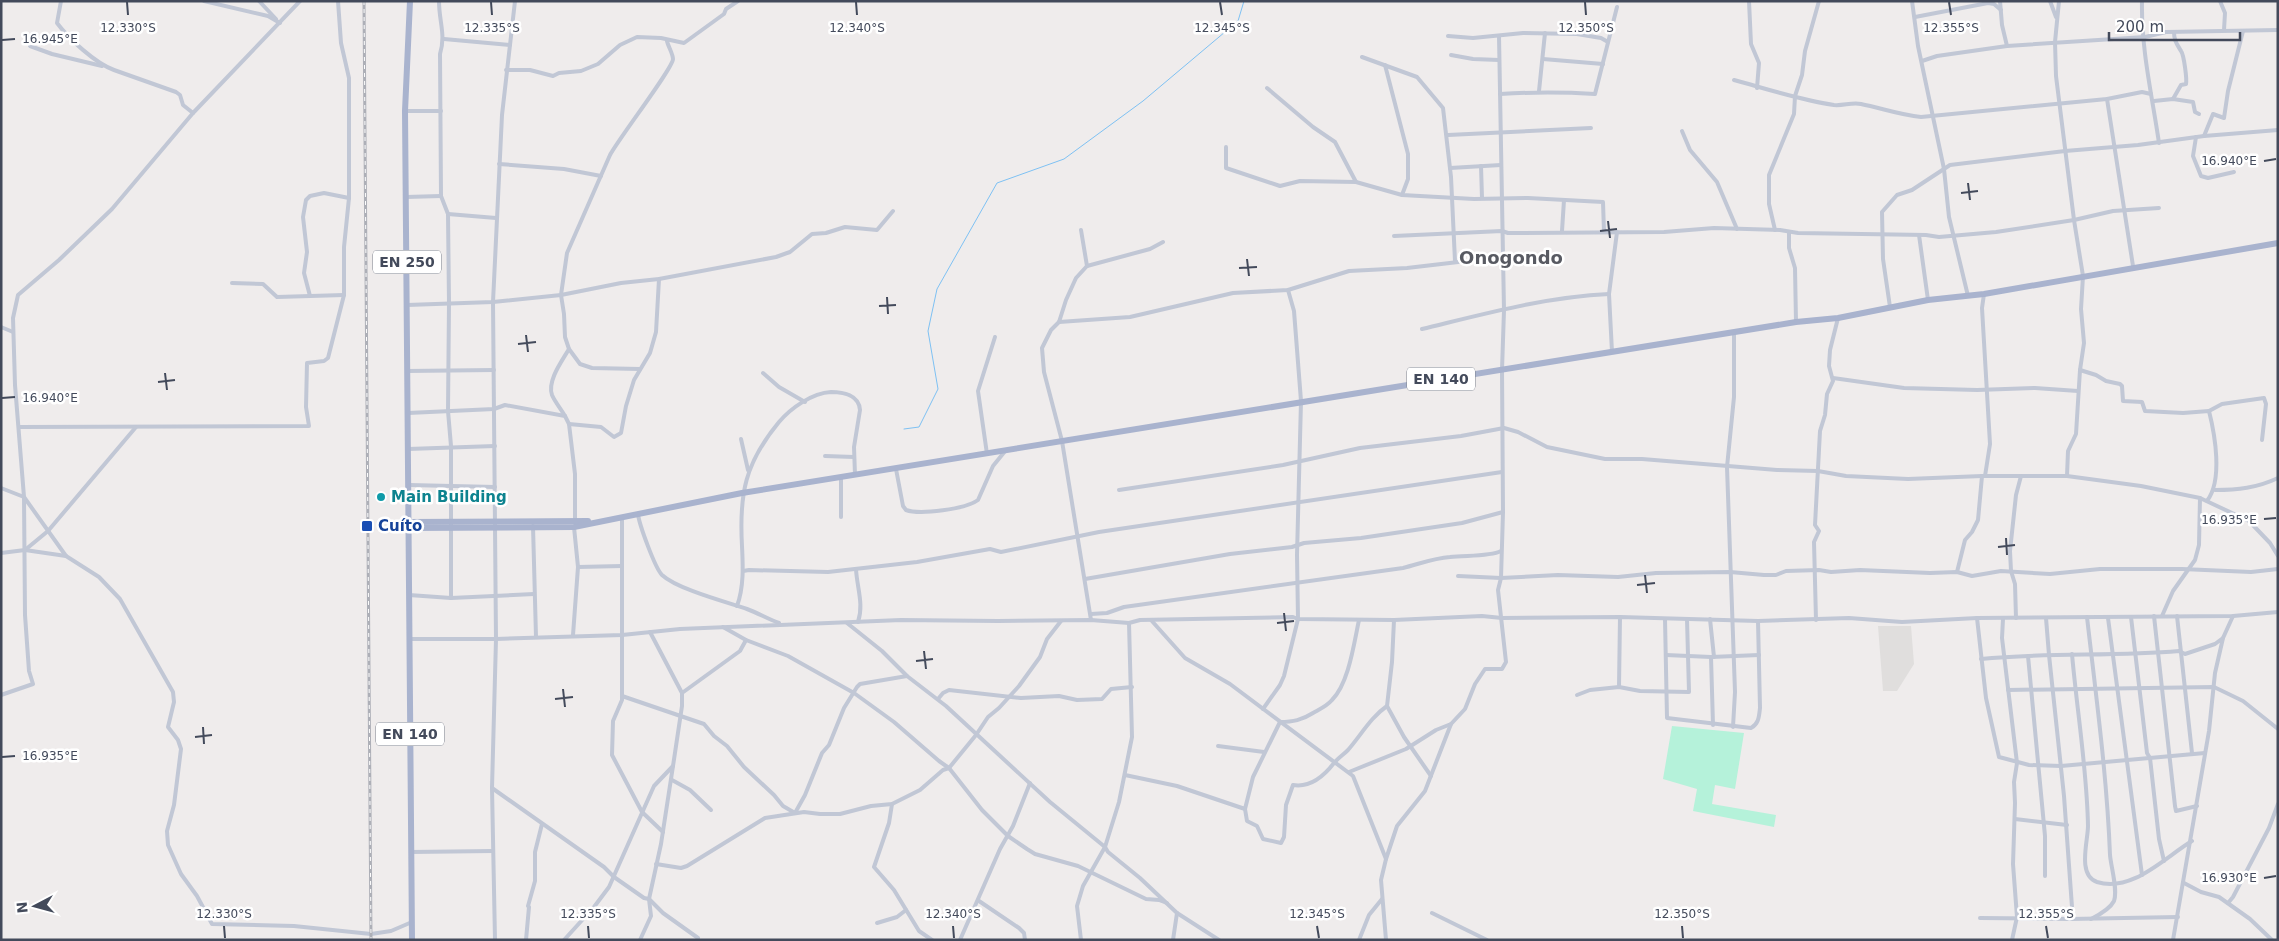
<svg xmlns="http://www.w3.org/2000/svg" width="2279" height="941" font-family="'DejaVu Sans',sans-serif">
  <rect width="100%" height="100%" fill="#efecec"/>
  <polygon fill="#e0dedd" points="1878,626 1911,626 1914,664 1897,691 1883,691"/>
  <polygon fill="#b5f2da" points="1672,726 1744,733 1735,789 1715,785 1712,804 1776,815 1774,827 1693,811 1697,789 1663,779"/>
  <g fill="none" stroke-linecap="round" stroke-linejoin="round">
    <polyline stroke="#7ec1f3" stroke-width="1" points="904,429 919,427 938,389 928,331 937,289 997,183 1064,159 1143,101 1238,21 1244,1"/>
    <g stroke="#c1c7d5" stroke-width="4">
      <path d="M61 1 57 23C69 39 95 63 114 70L176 92 180 95 183 105 193 113"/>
      <polyline points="204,1 268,16 280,23"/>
      <polyline points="259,1 276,19"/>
      <path d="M439 1C439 22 446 34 440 54L441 196 448 214 449 303 448 411 451 446V598"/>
      <polyline points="1749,1 1751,44 1759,63 1757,88"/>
      <polyline points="1912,1 1918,46 1944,169 1949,217 1968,296"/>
      <polyline points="2000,1 2002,25 2007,46"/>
      <polyline points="2050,1 2056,17"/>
      <polyline points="2059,1 2055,42 2056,76 2074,220 2083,276 2081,309 2084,343 2080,370 2076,434 2068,451 2067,476"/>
      <path d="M2142 1C2141 49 2152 95 2159 143"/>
      <polyline points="2220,1 2225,13 2224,30"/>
      <polyline points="1915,17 1988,3 1994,4 2001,10"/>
      <polyline points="1448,36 1473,38 1523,33 1577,34 1601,38 1608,42"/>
      <polyline points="444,39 510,45"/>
      <polyline points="30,46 52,54 102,66"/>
      <polyline points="1451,55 1473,59 1499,60"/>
      <polyline points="1362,57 1417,77 1443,108 1451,177 1455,261"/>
      <polyline points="1543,59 1603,64"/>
      <polyline points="1922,61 1937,56 2007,46 2145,37 2166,32 2278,30"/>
      <polyline points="1385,65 1408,154 1408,179 1402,195"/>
      <polyline points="506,70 530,70 553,76 559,73 581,71 598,64 620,45 637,37 661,38 684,43 724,14 726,9 738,1"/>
      <path d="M1734 80C1767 89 1800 100 1834 105 1843 106 1852 102 1861 104 1881 108 1900 115 1921 117L2107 99 2142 92 2151 94"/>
      <polyline points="1267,88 1313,127 1335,142 1356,182"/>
      <polyline points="1539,91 1545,33"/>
      <path d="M1500 94C1532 92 1563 92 1595 94L1617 7"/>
      <polyline points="2107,99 2133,266"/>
      <path d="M2173 99 2181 85 2186 84C2187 79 2184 55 2181 51 2177 44 2174 41 2174 32"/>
      <polyline points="2154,101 2173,99 2193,102 2195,112 2199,114"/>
      <polyline points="405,111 441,111"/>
      <polyline points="1682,131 1690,150 1717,182 1737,229"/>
      <polyline points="1448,135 1591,128"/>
      <polyline points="2204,136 2213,114 2224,118 2228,91 2243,31"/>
      <polyline points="2196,137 2193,156 2201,176 2208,178 2234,172"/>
      <polyline points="1226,147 1226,168 1280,186 1300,181 1356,182 1402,195 1474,199 1528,198 1603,202 1604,232"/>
      <polyline points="499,164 564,169 601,176"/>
      <polyline points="1481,166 1482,198"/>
      <polyline points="1450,168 1501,165"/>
      <polyline points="406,197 441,196"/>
      <polyline points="448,214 496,218"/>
      <polyline points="1081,230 1087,266"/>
      <polyline points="1775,230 1769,204 1769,175 1794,114 1795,96 1802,75 1805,51 1819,1"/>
      <polyline points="1562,231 1564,200"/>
      <polyline points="1789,232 1789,248 1795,268 1796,322"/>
      <polyline points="1919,235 1928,300"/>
      <polyline points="1394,236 1502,231 1508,233 1664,232 1714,228 1780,230 1798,233 1926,235 1939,237 1996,232 2074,220 2113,211 2159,208"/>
      <polyline points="232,283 263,284 277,297 344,295"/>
      <polyline points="1984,294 1982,308 1990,444 1985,476"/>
      <polyline points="310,296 304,273 307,252 303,217 306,200 310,196 324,193 349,198"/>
      <polyline points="407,305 493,302 561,295 621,283 659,279 776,257 790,252 812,234 826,233 845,227 877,230 893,211"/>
      <polyline points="1890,307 1883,259 1882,212 1897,195 1912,190 1950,165 2065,151 2138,145 2204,136 2278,130"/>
      <polyline points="1059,322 1130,317 1233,293 1288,290 1349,271 1407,268 1484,259 1502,262"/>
      <polyline points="1,327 13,332"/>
      <path d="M1422 329C1484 314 1545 297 1609 294"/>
      <polyline points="1612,352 1609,294 1617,232"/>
      <path d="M640 369 592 368 580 364 569 349 565 337 564 314 561 295 567 253 610 155C619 138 673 68 673 59 673 54 668 46 667 41"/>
      <path d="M2080 370 2096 375 2106 381 2120 384 2122 386 2123 401 2142 402 2145 411 2183 413 2209 411C2215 435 2223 480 2207 501"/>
      <polyline points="407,371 494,370"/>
      <polyline points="763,373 779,387 805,402"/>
      <polyline points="1833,378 1904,388 1977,390 2035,388 2078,391"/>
      <polyline points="2209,411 2222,404 2264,398 2266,404 2262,440"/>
      <polyline points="408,413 494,409 505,405 565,416 569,424 575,474 575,521"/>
      <path d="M565 416C561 409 555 402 552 395 547 381 562 361 569 349"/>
      <polyline points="569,424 601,427 614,437 621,433 626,406 634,380 650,353 656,332 659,279"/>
      <polyline points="20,427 309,426 306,407 307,363 324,361 328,358 344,295 344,247 349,198 349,78 341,43 338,1"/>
      <polyline points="741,439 748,470"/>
      <polyline points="408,449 495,446"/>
      <polyline points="987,454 978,391 995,337"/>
      <polyline points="825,456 854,457"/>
      <path d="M896 469 903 506 906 510C920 515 966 509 978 500L993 466 1006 450"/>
      <polyline points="841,477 841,517"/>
      <polyline points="409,485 495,487"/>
      <polyline points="1,488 24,497 66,556 99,577 120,599 173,692 174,702 168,727 178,740 181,749 174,805 167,831 168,845 181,874 197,896 212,924 294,926 371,934 391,931 412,922"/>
      <polyline points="1119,490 1283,465 1360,448 1461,436 1504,428 1518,432 1547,447 1605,459 1642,459 1777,470 1818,471 1846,476 1908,479 1982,476 2067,476 2141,486 2200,498 2249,521 2270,543 2278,556"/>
      <path d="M2215 490C2237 490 2257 488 2278 478"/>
      <path d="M638 514C639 524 655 568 662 575 677 589 726 602 747 609 758 613 768 619 779 623"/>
      <polyline points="622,517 622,700 613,721 612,755 642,812 663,832"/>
      <polyline points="533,526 536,637"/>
      <polyline points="25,550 48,531 136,427"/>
      <polyline points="1,553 25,550 66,556"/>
      <polyline points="578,567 622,566"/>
      <path d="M856 569C857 588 864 604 858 622"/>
      <polyline points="743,571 749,570 828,572 917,562 990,549 1001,552 1099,532 1502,472"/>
      <polyline points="1957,572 1965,540 1972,532 1978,520 1982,476"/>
      <polyline points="1458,576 1501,578 1558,575 1618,577 1656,573 1730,572 1764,575 1776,575 1786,571 1819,570 1831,572 1860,570 1930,573 1957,572 1972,576 2001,571 2050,574 2100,569 2182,569 2251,572 2278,569"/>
      <polyline points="1085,579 1230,554 1292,547 1304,543 1361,538 1462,523 1503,512"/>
      <polyline points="409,595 451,598 534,594"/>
      <path d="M737 606C744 587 743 566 742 546 739 494 745 463 779 422 791 408 812 393 831 392 843 392 859 395 860 410L854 447 855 475"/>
      <path d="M1091 614 1107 613 1124 607 1403 568C1419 564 1434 558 1450 557 1465 555 1489 557 1501 551"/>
      <polyline points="2154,616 2175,806 2176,811 2197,806"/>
      <polyline points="2162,616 2173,591 2195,560 2199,545 2200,498"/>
      <polyline points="2177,616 2192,753"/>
      <path d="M2087 617C2096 696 2107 776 2110 855 2111 867 2118 890 2114 901 2110 909 2099 915 2091 919"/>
      <polyline points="2131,617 2147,753 2150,758 2159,839 2164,861"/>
      <polyline points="1977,618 1986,698 1999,757 2029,765 2061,766 2205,753"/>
      <polyline points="2016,618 2015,584 2011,571 2010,551 2016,495 2021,476"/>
      <polyline points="2046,618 2049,655 2064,796 2072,907 2070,919"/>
      <polyline points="2108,618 2142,875"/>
      <path d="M1665 619 1667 718 1751 728C1759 724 1759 716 1760 708L1758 621"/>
      <polyline points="1710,619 1714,657"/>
      <polyline points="2003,619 2002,638 2017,763 2014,782 2015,803 2013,864 2017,917 2012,940"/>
      <polyline points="1091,620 1062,441 1044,372 1042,348 1051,330 1059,322 1066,300 1076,278 1087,266 1150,249 1163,242"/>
      <polyline points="1151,620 1185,658 1230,684 1353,776 1386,859 1381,880 1386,940"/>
      <polyline points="1816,620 1814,542 1819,531 1815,525 1820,431 1825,415 1827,394 1833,381 1829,366 1830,350 1838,318"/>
      <polyline points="847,623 882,651 907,676 946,706 1050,802 1105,847 1108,852 1140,878 1177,913 1219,940"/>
      <polyline points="723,627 746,640 788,656 854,693 894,722 939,761 949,768 982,810 1008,836 1027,849 1035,854 1078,866 1146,899 1159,900 1167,903"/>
      <polyline points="573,635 578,567 574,527"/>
      <polyline points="409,639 496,639 622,635 680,629 901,620 998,621 1091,620 1129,623 1140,620 1293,617 1298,619 1394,620 1482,616 1502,618 1620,617 1758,621 1849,618 1902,622 1977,618 2233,616 2278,612"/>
      <path d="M2072 654C2077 711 2087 769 2088 826 2088 841 2077 875 2097 882 2132 893 2165 857 2192 841"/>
      <polyline points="1666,655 1711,657 1759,655"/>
      <polyline points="2028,656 2045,836 2045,876"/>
      <polyline points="1711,657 1713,725"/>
      <path d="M1981 659C2047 652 2113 657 2179 651L2185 654 2215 644 2223 638"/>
      <polyline points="1619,687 1620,617"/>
      <polyline points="2008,690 2214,687 2243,701 2278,729"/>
      <polyline points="682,693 740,651 746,640"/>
      <polyline points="1,695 33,684 29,671 25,615 24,497 15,385 13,318 18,295 59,260 112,209 193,113 300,1"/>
      <polyline points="1577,695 1590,690 1619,687 1640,691 1689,692 1687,619"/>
      <polyline points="622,696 704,724 714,736 727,746 744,767 774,795 783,806 795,813"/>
      <polyline points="938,699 943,693 949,690 1021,698 1059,696 1077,700 1102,699 1111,689 1132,687"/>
      <polyline points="1387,706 1404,737 1431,776"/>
      <polyline points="1263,709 1280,685 1284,676 1298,619 1297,555 1301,401 1294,311 1288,290"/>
      <polyline points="1733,727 1735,692 1727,467 1734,397 1734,332"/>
      <polyline points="1218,746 1264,752"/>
      <polyline points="1349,772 1406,749 1436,730 1451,724"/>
      <path d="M1125 775 1177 786 1245 809 1253 777 1280 722C1293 722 1302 720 1313 713 1320 709 1327 706 1332 700 1349 683 1354 643 1359 620"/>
      <polyline points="672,780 690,790 711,810"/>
      <polyline points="492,788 604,867 614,877 644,898 649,899 663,913 698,938"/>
      <polyline points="892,804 889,823 874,867 894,890 919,931 932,940"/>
      <path d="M1245 809 1247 821 1257 826 1263 839 1281 843 1284 837 1286 805 1293 785C1311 788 1324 776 1334 763 1338 758 1344 754 1348 750 1361 735 1371 717 1387 706L1392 662 1394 620"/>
      <polyline points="795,813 805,795 822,753 829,745 844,708 857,687 860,684 907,676"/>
      <polyline points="2015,819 2067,825"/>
      <polyline points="411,852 493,851"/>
      <polyline points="1386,859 1397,826 1425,791 1451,724 1465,709 1475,684 1485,669 1502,669 1506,662 1498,590 1501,578 1503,512 1502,370 1504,310 1499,36"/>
      <polyline points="656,864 681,868 687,866 765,818 804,812 820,814 840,814 871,806 892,804 920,790 943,770 949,768 976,735 988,717 999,708 1019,686 1040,657 1047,639 1061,621"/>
      <polyline points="2184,883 2201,892 2219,897 2250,919 2272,940"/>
      <polyline points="979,901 1019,928 1024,933 1025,940"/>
      <polyline points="2228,903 2233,897 2269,828 2278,804"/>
      <polyline points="1432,913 1487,940"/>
      <polyline points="1980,918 2070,919 2178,917"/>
      <polyline points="877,923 897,917 906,910"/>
      <polyline points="495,940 492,788 496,639 493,302 502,115 515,1"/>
      <polyline points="526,940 529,907 528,906 535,881 535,852 542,824"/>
      <polyline points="564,940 594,907 609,887 654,786 673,766 682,706 682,693 650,632"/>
      <polyline points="640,940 651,916 649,899 661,844 673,766"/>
      <polyline points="960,940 1000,849 1013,826 1030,783"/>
      <polyline points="1081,940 1077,906 1083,886 1105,847 1119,802 1132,737 1129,623"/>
      <polyline points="1173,940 1177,913"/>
      <polyline points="1359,940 1369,915 1382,899"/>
      <polyline points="2173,940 2209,731 2215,673 2223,638 2233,616"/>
    </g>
    <g stroke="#a9b3ce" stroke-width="6">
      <polyline points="410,1 405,111 412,940"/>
      <polyline points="409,522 588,521"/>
      <polyline points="409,528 574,527 742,493 1796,322 1838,318 1928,300 1984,294 2278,243"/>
    </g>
    <g stroke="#adafb7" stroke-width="3">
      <polyline id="rail" points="364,1 371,940"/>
    </g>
    <use href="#rail" stroke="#fff" stroke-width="1" stroke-dasharray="4" stroke-linecap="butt"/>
  </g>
  <path fill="none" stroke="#434a5b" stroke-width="2" d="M127 2 128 15M491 2 492 15M856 2 857 15M1220 2 1222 15M1585 2 1586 15M1949 2 1951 15M2 40 15 39M2264 161 2276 159M1968 183 1970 200M1961 193 1978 191M1608 221 1610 238M1600 231 1617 229M1247 259 1249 276M1239 268 1257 267M887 297 888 314M879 306 896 305M526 335 528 352M518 344 536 342M165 373 167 390M158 382 175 380M2 398 15 397M2264 519 2276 518M2006 538 2007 555M1998 547 2015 545M1645 575 1647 593M1637 585 1655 583M1284 613 1286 631M1277 623 1294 621M924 651 926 669M916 661 933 659M563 689 565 707M555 699 573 697M203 727 204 744M195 737 212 735M2 757 15 756M2264 878 2276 876M224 926 225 938M588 926 589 938M953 926 954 938M1317 926 1319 938M1682 926 1683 938M2046 926 2048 938"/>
  <circle fill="#0f9aa8" stroke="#fff" stroke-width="2" cx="381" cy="497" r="5"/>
  <rect fill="#1a4fb4" stroke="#fff" stroke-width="2" x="361" y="520" width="12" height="12" rx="2.5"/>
  <g text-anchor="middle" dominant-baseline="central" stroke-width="5" stroke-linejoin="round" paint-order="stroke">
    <g fill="#fff" stroke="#7b808c" stroke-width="1">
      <rect x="373" y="250.5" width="68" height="23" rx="4"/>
      <rect x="1407" y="367.5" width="68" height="23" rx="4"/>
      <rect x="376" y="722.5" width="68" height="23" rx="4"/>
    </g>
    <g font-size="14" font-weight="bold" fill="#434a5b">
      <text x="407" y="262">EN 250</text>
      <text x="1441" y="379">EN 140</text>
      <text x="410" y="734">EN 140</text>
    </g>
    <g font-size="15" font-weight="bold" fill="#0d838f" stroke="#fff" text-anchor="start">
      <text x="391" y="497">Main Building</text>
    </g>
    <g font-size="15" font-weight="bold" fill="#164399" stroke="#fff" text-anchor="start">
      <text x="378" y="526">Cuíto</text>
    </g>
    <g font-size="18" font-weight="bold" fill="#585a62" stroke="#fff">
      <text x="1511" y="257">Onogondo</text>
    </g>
  </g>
  <g font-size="12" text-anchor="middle" fill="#434a5b" stroke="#fff" stroke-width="5" stroke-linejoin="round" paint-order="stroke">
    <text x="128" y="32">12.330°S</text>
    <text x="492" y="32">12.335°S</text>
    <text x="857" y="32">12.340°S</text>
    <text x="1222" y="32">12.345°S</text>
    <text x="1586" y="32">12.350°S</text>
    <text x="1951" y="32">12.355°S</text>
    <text x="50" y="43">16.945°E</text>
    <text x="2229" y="165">16.940°E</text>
    <text x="50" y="402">16.940°E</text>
    <text x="2229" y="524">16.935°E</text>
    <text x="50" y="760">16.935°E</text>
    <text x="2229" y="882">16.930°E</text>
    <text x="224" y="918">12.330°S</text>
    <text x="588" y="918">12.335°S</text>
    <text x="953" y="918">12.340°S</text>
    <text x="1317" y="918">12.345°S</text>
    <text x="1682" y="918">12.350°S</text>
    <text x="2046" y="918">12.355°S</text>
  </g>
  <rect width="2279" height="941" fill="none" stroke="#434a5b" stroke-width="5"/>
  <g transform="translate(35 906) rotate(264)" stroke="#ffffff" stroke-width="4" paint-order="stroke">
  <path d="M0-4L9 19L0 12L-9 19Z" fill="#434a5b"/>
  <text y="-8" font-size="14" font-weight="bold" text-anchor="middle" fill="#434a5b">N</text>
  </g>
  <path d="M2109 32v8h131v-8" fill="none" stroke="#434a5b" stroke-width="2.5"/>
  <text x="2116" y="32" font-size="15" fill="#434a5b" stroke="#ffffff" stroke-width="4" paint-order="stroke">200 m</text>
</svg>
